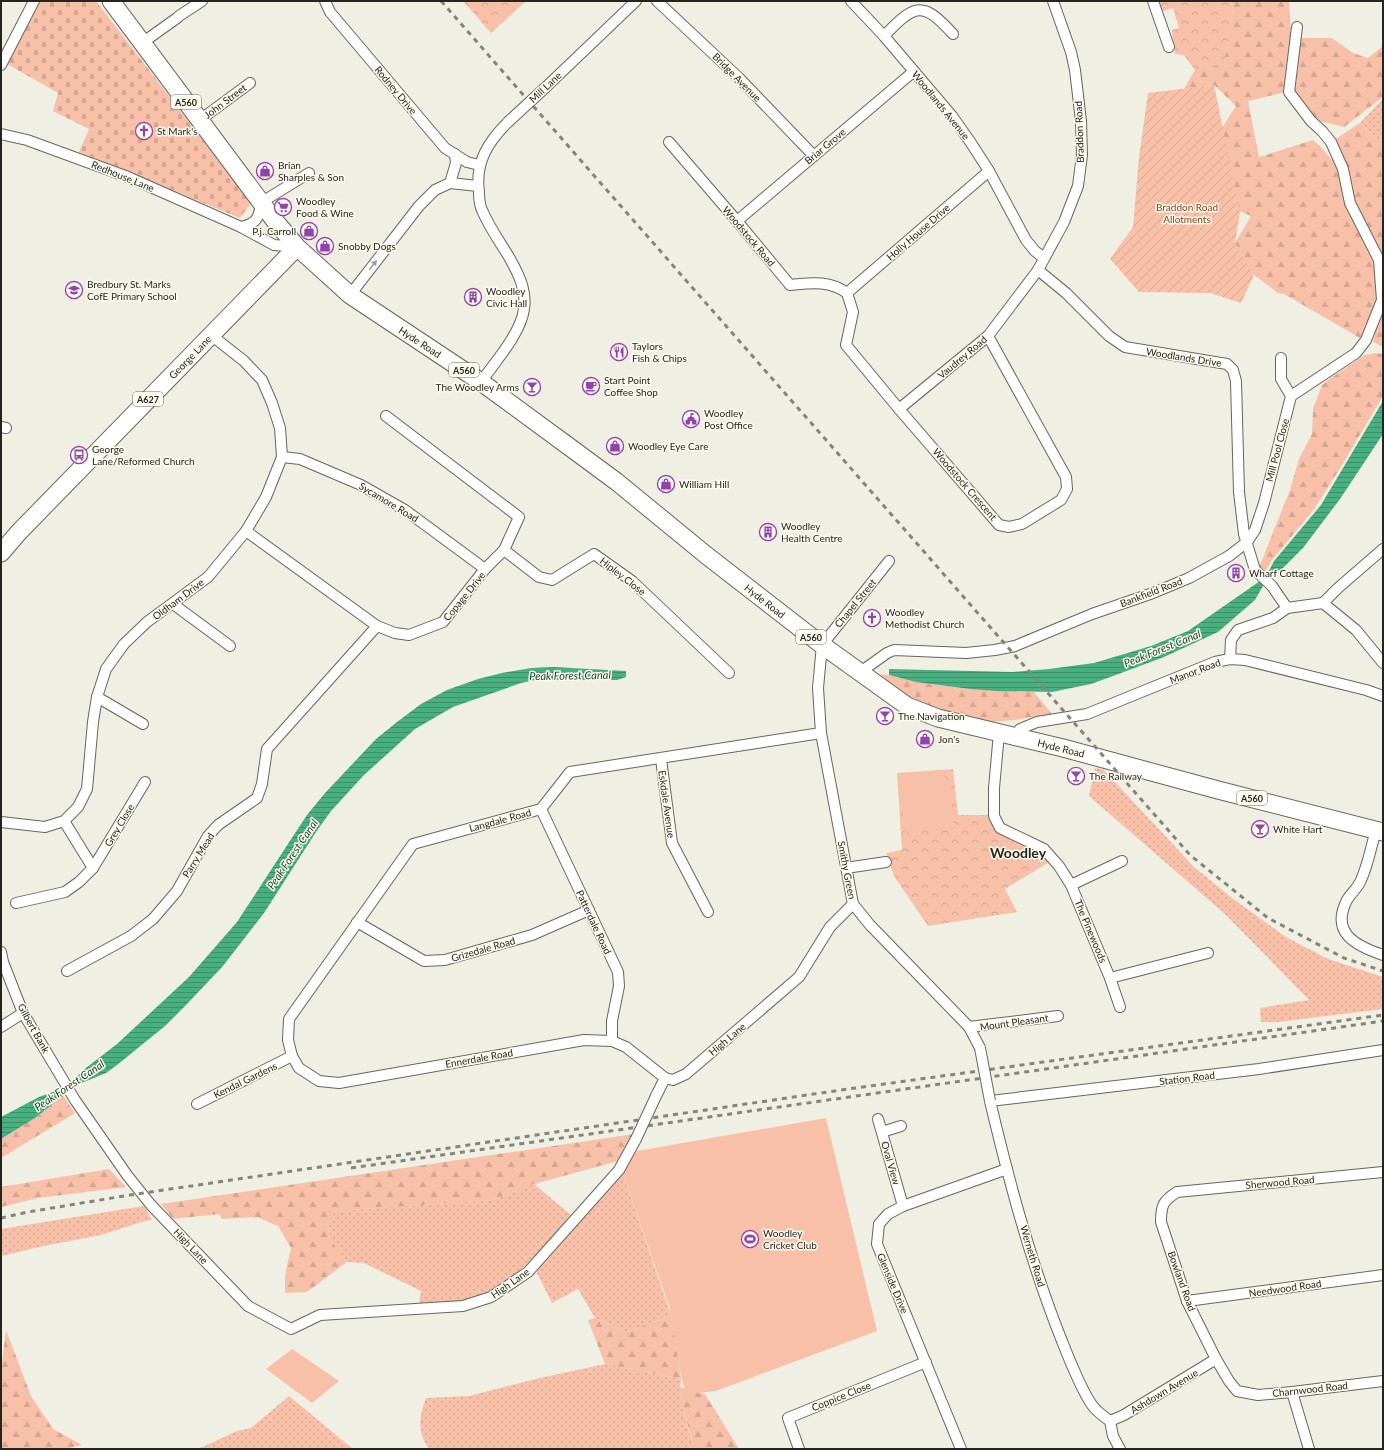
<svg xmlns="http://www.w3.org/2000/svg" width="1384" height="1450" font-family="Lato,sans-serif">
  <defs>
    <pattern id="grass-dots" width="8" height="8" patternUnits="userSpaceOnUse"><rect width="8" height="8" fill="#f8c0a8"/><path d="M2 2h.1M6 6h.1" fill="none" stroke="#d4a590" stroke-width="1.8" stroke-linecap="round"/></pattern>
    <pattern id="forest-firs" width="22" height="20" patternUnits="userSpaceOnUse"><rect width="22" height="20" fill="#f8c0a8"/><path d="M5 1l3.5 6h-7zM16 11l3.5 6h-7z" fill="#d4a590"/></pattern>
    <pattern id="cemetery-stones" width="16" height="16" patternUnits="userSpaceOnUse"><rect width="16" height="16" fill="#f8c0a8"/><path d="M2 7V4a2 2 0 0 1 4 0v3zM10 15v-3a2 2 0 0 1 4 0v3z" fill="#d4a590"/></pattern>
    <pattern id="park-crowns" width="20" height="18" patternUnits="userSpaceOnUse"><rect width="20" height="18" fill="#f8c0a8"/><path d="M2 6a3 3 0 1 1 6 0M12 15a3 3 0 1 1 6 0" fill="none" stroke="#d4a590"/></pattern>
    <pattern id="garden-furrows" width="10" height="10" patternUnits="userSpaceOnUse"><rect width="10" height="10" fill="#f8c0a8"/><path d="M-1 1l2-2M0 10L10 0M9 11l2-2" fill="none" stroke="#d4a590"/></pattern>
    <pattern id="water-rules" width="6" height="5" patternUnits="userSpaceOnUse"><rect width="6" height="5" fill="#48b080"/><path d="M0 2.5h6" fill="none" stroke="#3c8f68"/></pattern>
  </defs>
  <rect width="100%" height="100%" fill="#f0efe3"/>
  <g fill="url(#grass-dots)">
    <polygon points="1383,99 1383,143 1360,123"/>
    <polygon points="1095,768 1103,769 1194,867 1232,898 1286,937 1328,959 1383,977 1383,1009 1278,1022 1261,1022 1260,1008 1309,1000 1225,914 1089,796"/>
    <polygon points="622,1171 671,1315 627,1332 595,1318 578,1289 552,1303 537,1273 537,1270"/>
    <path d="M534 1184 571 1215C540 1250 508 1294 459 1301 446 1303 432 1302 419 1303L421 1291 364 1263 347 1262 330 1239 328 1222 335 1211 492 1200Z"/>
    <polygon points="144,1206 152,1220 145,1221 101,1235 44,1246 1,1256 1,1229"/>
    <path d="M605 1364 681 1379C678 1403 688 1427 695 1449H429C417 1432 419 1416 426 1398L469 1396 540 1378Z"/>
    <polygon points="289,1396 353,1449 195,1449 205,1446 237,1431 251,1428"/>
  </g>
  <g fill="url(#forest-firs)">
    <polygon points="1231,1 1289,1 1291,38 1285,92 1248,101 1259,157 1313,140 1320,146 1340,169 1375,262 1377,304 1360,338 1284,294 1278,293 1254,275 1235,243 1251,216 1237,210 1216,137 1236,106 1214,85 1184,89 1195,70 1224,63 1233,9"/>
    <polygon points="1298,38 1332,38 1353,53 1368,58 1383,46 1383,97 1344,127 1311,119 1292,90"/>
    <polygon points="1360,123 1383,143 1383,285 1365,233 1331,142"/>
    <polygon points="1383,302 1383,347 1373,342"/>
    <polygon points="1376,353 1383,354 1383,396 1342,465 1315,508 1272,560 1265,572 1255,570 1260,565 1290,490 1299,459 1312,434 1313,409 1322,385 1331,378 1365,355"/>
    <path d="M880 674C893 675 905 680 919 682 957 689 995 691 1034 692L1052 714 1014 720 991 722 972 720 916 703 893 686Z"/>
    <polygon points="62,1094 75,1113 1,1158 1,1139 35,1118 49,1107"/>
    <polygon points="634,1134 618,1161 534,1184 492,1200 335,1211 328,1222 330,1239 347,1262 307,1292 285,1293 285,1275 291,1248 278,1226 257,1217 222,1219 219,1214 173,1219 161,1204"/>
    <polygon points="109,1169 126,1187 38,1198 1,1207 1,1187"/>
    <polygon points="671,1315 674,1329 681,1379 605,1364 588,1320 595,1318 627,1332"/>
    <polygon points="6,1330 31,1396 53,1429 82,1445 64,1449 1,1449 1,1371"/>
    <polygon points="680,1387 705,1394 739,1449 695,1449 682,1406"/>
  </g>
  <polygon fill="url(#cemetery-stones)" points="40,1 96,1 251,203 240,218 79,152 89,129 53,111 58,93 7,64"/>
  <g fill="url(#park-crowns)">
    <polygon points="463,1 526,1 491,33"/>
    <polygon points="1159,1 1231,1 1233,9 1224,64 1195,70 1184,55 1175,54 1172,30 1179,28 1173,8 1163,11"/>
    <polygon points="953,769 958,815 992,815 997,829 1040,852 1051,861 1005,889 1017,912 928,926 894,876 886,853 902,850 897,773"/>
  </g>
  <polygon fill="url(#garden-furrows)" points="1214,85 1240,212 1235,243 1254,275 1241,303 1210,293 1139,292 1110,259 1133,227 1139,157 1148,93"/>
  <g fill="#f8c0a8">
    <polygon points="899,775 946,777 954,826 905,832"/>
    <path d="M826 1118 877 1331 716 1391 686 1394C677 1366 676 1335 669 1306L622 1171 637 1151Z"/>
    <polygon points="292,1349 339,1381 312,1403 266,1369"/>
  </g>
  <g fill="url(#water-rules)">
    <polygon points="1383,401 1383,434 1340,499 1303,548 1283,568 1275,573 1263,586 1255,600 1218,632 1164,657 1113,676 1091,684 1052,692 996,691 970,689 916,682 889,675 889,669 1013,672 1049,669 1094,663 1151,646 1188,631 1260,581 1270,569 1274,561 1321,505"/>
    <polygon points="554,667 626,671 626,677 617,680 535,680 521,683 453,707 415,729 364,775 331,811 316,832 264,913 223,966 187,1004 165,1026 117,1065 106,1073 79,1084 60,1096 49,1107 35,1118 1,1139 1,1117 39,1097 53,1092 75,1079 82,1071 117,1044 189,977 237,922 286,847 307,815 325,793 376,739 397,722 421,704 447,690 478,679 502,673 531,668"/>
  </g>
  <g fill="none" stroke-linecap="round" stroke-linejoin="round">
    <g stroke="#67665c" stroke-width="12">
      <g id="minor">
        <polyline points="325,1 330,12 445,148 467,162 479,165"/>
        <polyline points="657,1 739,78 814,156"/>
        <polyline points="851,1 884,36 952,116 971,143 989,171 1026,240 1035,251 1044,258"/>
        <polyline points="1153,1 1169,47"/>
        <polyline points="179,16 202,1"/>
        <path d="M884 36C915 4 922 0 953 34"/>
        <polyline points="142,43 177,18"/>
        <polyline points="1,65 34,1"/>
        <polyline points="546,87 636,1"/>
        <polyline points="200,120 250,83"/>
        <polyline points="1,134 27,140 128,177 241,227 274,245 297,247"/>
        <path d="M669 142 737 221 790 285C811 283 829 280 847 293"/>
        <polyline points="450,183 456,163 455,154"/>
        <polyline points="737,221 913,72"/>
        <path d="M241 227C258 223 258 218 262 202L309 173"/>
        <polyline points="1038,270 1066,293 1109,336 1125,347 1227,364 1233,370 1236,381 1239,492 1244,534 1255,570 1272,586 1287,608 1323,603 1356,630 1383,663"/>
        <polyline points="847,293 853,312 846,345 899,409 999,525 1009,527 1022,524 1061,500 1067,489 1066,477 988,336"/>
        <polyline points="847,293 989,171"/>
        <polyline points="350,295 419,206 435,190 450,183 478,186"/>
        <path d="M481 382C495 362 521 333 524 309 527 290 518 273 509 257 500 242 489 227 482 210 479 204 479 198 479 192 475 162 488 142 508 122"/>
        <polyline points="1291,396 1356,353 1366,340 1382,300 1379,260 1350,203 1343,169 1331,142 1322,131 1311,121 1289,92 1297,27"/>
        <polyline points="899,409 988,336 1038,270 1064,222 1078,186 1082,155 1081,121 1075,70 1071,52 1053,1"/>
        <polyline points="1,427 6,428"/>
        <polyline points="282,457 300,459 361,485 405,510 485,569"/>
        <polyline points="246,531 377,626 395,633 409,635 443,622 485,569 504,550 519,517 386,416"/>
        <polyline points="504,550 539,577 552,580 594,554 632,581 729,673"/>
        <polyline points="889,561 822,645 818,688 821,733 853,904 870,925 969,1027 980,1048"/>
        <polyline points="1323,603 1338,588 1383,549"/>
        <polyline points="173,604 230,646"/>
        <polyline points="1230,659 1231,640 1238,630 1273,618 1287,608"/>
        <polyline points="859,673 887,653 894,650 966,653 995,650 1015,646 1092,614 1153,593 1189,578 1229,556 1247,542 1255,530 1264,503 1291,396 1281,379 1281,358"/>
        <polyline points="97,697 143,724"/>
        <polyline points="821,733 570,772 541,809 413,844 289,1019 288,1040 292,1056 299,1068 319,1081 339,1083 584,1040 612,1041 626,1047 665,1078 673,1080 686,1074 799,977 830,927 853,904"/>
        <polyline points="999,733 994,788 994,816 1000,828 1044,849 1059,866 1071,885 1110,978 1120,1007"/>
        <polyline points="1015,737 1020,729 1037,722 1087,714 1215,662 1230,659 1245,660 1366,690 1383,696"/>
        <polyline points="661,759 672,843 708,912"/>
        <polyline points="541,809 618,972 619,986 612,1021 612,1041"/>
        <polyline points="64,821 93,868"/>
        <polyline points="1,822 45,827 64,821 78,807 87,789 93,722 97,697 106,669 124,644 147,622 208,577 246,531 266,497 282,457 280,428 272,403 262,380 244,361 211,335"/>
        <path d="M1376 830C1371 847 1368 865 1361 880 1358 888 1351 893 1347 900 1330 933 1356 946 1383 955"/>
        <polyline points="846,868 886,862"/>
        <polyline points="1071,885 1122,861"/>
        <polyline points="16,903 65,892 79,882 93,868 145,782"/>
        <polyline points="357,922 424,961 445,960 532,935 589,910"/>
        <polyline points="1,952 3,962 23,1013 75,1100 127,1175 151,1205 248,1306 291,1329 320,1315 463,1306 491,1297 528,1272 619,1170 636,1139"/>
        <polyline points="67,971 131,936 153,919 177,891 208,836 218,825 257,798 262,784 267,749 377,626"/>
        <polyline points="1110,978 1208,953"/>
        <polyline points="1,1027 23,1013"/>
        <polyline points="969,1027 1058,1016"/>
        <polyline points="656,1096 665,1078"/>
        <polyline points="197,1104 292,1056"/>
        <polyline points="878,1119 903,1206"/>
        <polyline points="882,1132 901,1126"/>
        <path d="M1383 1172 1177 1192C1163 1201 1161 1205 1161 1222L1187 1301 1216 1359 1229 1381 1237 1391 1258 1395 1292 1392 1383 1381"/>
        <polyline points="1187,1301 1383,1275"/>
        <polyline points="1292,1392 1309,1449"/>
        <polyline points="1110,1421 1124,1415 1216,1359"/>
        <polyline points="799,1449 788,1418 926,1362"/>
        <polyline points="961,1449 877,1244 879,1224 888,1214 903,1206 1007,1169"/>
        <path d="M1120 1449 1113 1436 1110 1421C1103 1416 1097 1412 1092 1405 1080 1388 1068 1356 1060 1336 1030 1260 1009 1181 990 1101L1259 1069 1383 1050"/>
      </g>
    </g>
    <g stroke="#67665c" stroke-width="19">
      <g id="primary">
        <polyline points="111,1 275,221 297,247 350,295 481,382 575,451 617,482 706,555 822,645 907,706 938,718 1063,748 1218,790 1383,832"/>
        <polyline points="1,553 19,532 297,247"/>
      </g>
    </g>
    <use href="#minor" stroke="#fff" stroke-width="10"/>
    <use href="#primary" stroke="#fff" stroke-width="17"/>
    <g stroke="#84847b" stroke-width="3" stroke-dasharray="5 5" stroke-linecap="butt">
      <polyline points="441,1 1190,855 1268,918 1344,958 1383,971"/>
      <polyline points="351,1168 1383,1021"/>
      <polyline points="1,1218 28,1212 130,1195 841,1090 1383,1015"/>
    </g>
    <g stroke="#67665c" stroke-width="12" stroke-linecap="butt">
      <g id="minor-bridge">
        <polyline points="508,122 546,87"/>
        <polyline points="980,1048 990,1101"/>
        <polyline points="636,1139 656,1096"/>
      </g>
    </g>
    <use href="#minor-bridge" stroke="#fff" stroke-width="10"/>
  </g>
  <defs><path id="oneway-solid" d="M-6-.8H1V-3.2L6.5 0L1 3.2V.8H-6Z"/></defs>
  <use fill="#9d9d9b" href="#oneway-solid" transform="translate(373 265) rotate(-52)"/>
  <defs>
    <g id="church-ring" transform="scale(0.9)"><circle r="9.5" fill="#fdfcf0" stroke="#9440ae" stroke-width="1.5"/><path d="M-1.2-6h2.4v3.5h3.3v2.4h-3.3V6h-2.4V-.1h-3.3v-2.4h3.3Z" fill="#9440ae"/></g>
    <g id="shop-ring" transform="scale(0.9)"><circle r="9.5" fill="#fdfcf0" stroke="#9440ae" stroke-width="1.5"/><path d="M-5-2.5h2.3a2.7 3.5 0 0 1 5.4 0H5L5.5 6h-11ZM-1.5-2.5h3a1.5 2.3 0 0 0-3 0Z" fill="#9440ae"/></g>
    <g id="supermarket-ring" transform="scale(0.9)"><circle r="9.5" fill="#fdfcf0" stroke="#9440ae" stroke-width="1.5"/><path d="M-6-5.5h2.5l.6 2H6L4.5 2H-2.5L-4.4-4H-6ZM-1.5 3.2a1.3 1.3 0 1 0 .1 0ZM3 3.2a1.3 1.3 0 1 0 .1 0Z" fill="#9440ae"/></g>
    <g id="school-ring" transform="scale(0.9)"><circle r="9.5" fill="#fdfcf0" stroke="#9440ae" stroke-width="1.5"/><path d="M0-5L7-2L0 1L-7-2ZM-4 1L0 2.5L4 1V4Q0 6-4 4Z" fill="#9440ae"/></g>
    <g id="building-ring" transform="scale(0.9)"><circle r="9.5" fill="#fdfcf0" stroke="#9440ae" stroke-width="1.5"/><path d="M-4-6H4V6H1V3H-1V6H-4ZM-2.5-4.3h1.7v1.8h-1.7ZM.8-4.3h1.7v1.8H.8ZM-2.5-1h1.7V.8h-1.7ZM.8-1h1.7V.8H.8Z" fill="#9440ae"/></g>
    <g id="restaurant-ring" transform="scale(0.9)"><circle r="9.5" fill="#fdfcf0" stroke="#9440ae" stroke-width="1.5"/><path d="M-5-6h1v4h1v-4h1v4h1v-4h1v5L-1.5 .5V6h-2V.5L-5-1ZM5-6V6H3V1.5H1.5Q1.5-4 5-6Z" fill="#9440ae"/></g>
    <g id="cafe-ring" transform="scale(0.9)"><circle r="9.5" fill="#fdfcf0" stroke="#9440ae" stroke-width="1.5"/><path d="M-5.5-4.5H6V0H3Q3 3.5 0 3.5H-2.5Q-5.5 3.5-5.5 0ZM3-3.2v2h1.7v-2ZM-6 4.5H4V6H-6Z" fill="#9440ae"/></g>
    <g id="bar-ring" transform="scale(0.9)"><circle r="9.5" fill="#fdfcf0" stroke="#9440ae" stroke-width="1.5"/><path d="M-6-5H6L.8 .8V4.5H3.5V6h-7V4.5H-.8V.8Z" fill="#9440ae"/></g>
    <g id="civic-ring" transform="scale(0.9)"><circle r="9.5" fill="#fdfcf0" stroke="#9440ae" stroke-width="1.5"/><path d="M-.6-6.5H3V-4.5H.6V-3L4-1V1h2V6H-6V1h2V-1L-.6-3ZM-1.2 2.5V6h2.4V2.5Z" fill="#9440ae"/></g>
    <g id="bus-ring" transform="scale(0.9)"><circle r="9.5" fill="#fdfcf0" stroke="#9440ae" stroke-width="1.5"/><path d="M-5-6H5V4H4V6H2V4H-2V6H-4V4H-5ZM-3.5-4V0h7V-4ZM-3.5 1.2v1.5H-2V1.2ZM2 1.2v1.5H3.5V1.2Z" fill="#9440ae"/></g>
    <g id="stadium-ring" transform="scale(0.9)"><circle r="9.5" fill="#fdfcf0" stroke="#9440ae" stroke-width="1.5"/><path d="M0-5a6.5 5 0 1 0 0 10a6.5 5 0 1 0 0-10ZM-3.5-1.8h7v3.6h-7Z" fill="#9440ae"/></g>
  </defs>
  <g fill-rule="evenodd">
    <use href="#church-ring" x="144" y="131"/>
    <use href="#shop-ring" x="265" y="171"/>
    <use href="#supermarket-ring" x="283" y="207"/>
    <use href="#shop-ring" x="309" y="231"/>
    <use href="#shop-ring" x="325" y="246"/>
    <use href="#school-ring" x="74" y="290"/>
    <use href="#building-ring" x="473" y="297"/>
    <use href="#restaurant-ring" x="619" y="352"/>
    <use href="#cafe-ring" x="591" y="386"/>
    <use href="#bar-ring" x="532" y="387"/>
    <use href="#civic-ring" x="691" y="419"/>
    <use href="#shop-ring" x="615" y="446"/>
    <use href="#bus-ring" x="79" y="455"/>
    <use href="#shop-ring" x="666" y="484"/>
    <use href="#building-ring" x="768" y="532"/>
    <use href="#building-ring" x="1236" y="573"/>
    <use href="#church-ring" x="872" y="618"/>
    <use href="#bar-ring" x="885" y="716"/>
    <use href="#shop-ring" x="925" y="739"/>
    <use href="#bar-ring" x="1076" y="776"/>
    <use href="#bar-ring" x="1260" y="829"/>
    <use href="#stadium-ring" x="750" y="1239"/>
  </g>
  <g text-anchor="middle" dominant-baseline="central" stroke-width="3" stroke-linejoin="round" paint-order="stroke">
    <g fill="#fdfcf0" stroke="#66665e" stroke-width="1">
      <rect x="171" y="95" width="30" height="14" rx="3"/>
      <rect x="449" y="363" width="30" height="14" rx="3"/>
      <rect x="133" y="392" width="30" height="14" rx="3"/>
      <rect x="796" y="630" width="30" height="14" rx="3"/>
      <rect x="1237" y="791" width="30" height="14" rx="3"/>
    </g>
    <g font-size="9" font-weight="bold" fill="#252520">
      <text x="186" y="102">A560</text>
      <text x="464" y="370">A560</text>
      <text x="148" y="399">A627</text>
      <text x="811" y="637">A560</text>
      <text x="1252" y="798">A560</text>
    </g>
    <g font-size="10" fill="#252520" stroke="#fdfcf0">
      <text transform="translate(737 77) rotate(45)">Bridge Avenue</text>
      <text transform="translate(545 87) rotate(-43)">Mill Lane</text>
      <text transform="translate(396 90) rotate(50)">Rodney Drive</text>
      <text transform="translate(225 101) rotate(-37)">John Street</text>
      <text transform="translate(941 105) rotate(51)">Woodlands Avenue</text>
      <text transform="translate(1079 132) rotate(-92)">Braddon Road</text>
      <text transform="translate(825 146) rotate(-40)">Briar Grove</text>
      <text transform="translate(123 176) rotate(22)">Redhouse Lane</text>
      <text transform="translate(918 232) rotate(-41)">Holly House Drive</text>
      <text transform="translate(749 236) rotate(50)">Woodstock Road</text>
      <text transform="translate(420 342) rotate(33)">Hyde Road</text>
      <text transform="translate(190 357) rotate(-46)">George Lane</text>
      <text transform="translate(962 357) rotate(-40)">Vaudrey Road</text>
      <text transform="translate(1184 357) rotate(9)">Woodlands Drive</text>
      <text transform="translate(1277 450) rotate(-75)">Mill Pool Close</text>
      <text transform="translate(965 484) rotate(49)">Woodstock Crescent</text>
      <text transform="translate(389 502) rotate(31)">Sycamore Road</text>
      <text transform="translate(623 576) rotate(38)">Hipley Close</text>
      <text transform="translate(1151 592) rotate(-21)">Bankfield Road</text>
      <text transform="translate(464 596) rotate(-51)">Copage Drive</text>
      <text transform="translate(178 599) rotate(-37)">Oldham Drive</text>
      <text transform="translate(765 601) rotate(38)">Hyde Road</text>
      <text transform="translate(855 603) rotate(-51)">Chapel Street</text>
      <text transform="translate(1195 671) rotate(-21)">Manor Road</text>
      <text transform="translate(1061 748) rotate(14)">Hyde Road</text>
      <text transform="translate(667 804) rotate(82)">Eskdale Avenue</text>
      <text transform="translate(500 820) rotate(-15)">Langdale Road</text>
      <text transform="translate(119 825) rotate(-59)">Grey Close</text>
      <text transform="translate(198 855) rotate(-58)">Parry Mead</text>
      <text transform="translate(847 870) rotate(79)">Smithy Green</text>
      <text transform="translate(594 922) rotate(65)">Patterdale Road</text>
      <text transform="translate(1091 931) rotate(67)">The Pinewoods</text>
      <text transform="translate(483 949) rotate(-16)">Grizedale Road</text>
      <text transform="translate(1014 1022) rotate(-8)">Mount Pleasant</text>
      <text transform="translate(34 1028) rotate(61)">Gilbert Bank</text>
      <text transform="translate(727 1039) rotate(-40)">High Lane</text>
      <text transform="translate(479 1058) rotate(-10)">Ennerdale Road</text>
      <text transform="translate(1187 1078) rotate(-7)">Station Road</text>
      <text transform="translate(245 1080) rotate(-26)">Kendal Gardens</text>
      <text transform="translate(891 1163) rotate(74)">Oval View</text>
      <text transform="translate(1280 1182) rotate(-5)">Sherwood Road</text>
      <text transform="translate(191 1246) rotate(46)">High Lane</text>
      <text transform="translate(1033 1256) rotate(73)">Werneth Road</text>
      <text transform="translate(1182 1281) rotate(70)">Bowland Road</text>
      <text transform="translate(510 1283) rotate(-35)">High Lane</text>
      <text transform="translate(893 1283) rotate(67)">Glenside Drive</text>
      <text transform="translate(1285 1288) rotate(-8)">Needwood Road</text>
      <text transform="translate(1310 1389) rotate(-6)">Charnwood Road</text>
      <text transform="translate(1164 1391) rotate(-31)">Ashdown Avenue</text>
      <text transform="translate(841 1396) rotate(-22)">Coppice Close</text>
    </g>
    <g font-size="10" fill="#252520" stroke="#fdfcf0" text-anchor="start">
      <text x="157" y="131">St Mark's</text>
      <text x="278" y="165">Brian<tspan x="278" dy="12">Sharples &amp; Son</tspan></text>
      <text x="296" y="201">Woodley<tspan x="296" dy="12">Food &amp; Wine</tspan></text>
      <text x="296" y="231" text-anchor="end">P.j. Carroll</text>
      <text x="338" y="246">Snobby Dogs</text>
      <text x="87" y="284">Bredbury St. Marks<tspan x="87" dy="12">CofE Primary School</tspan></text>
      <text x="486" y="291">Woodley<tspan x="486" dy="12">Civic Hall</tspan></text>
      <text x="632" y="346">Taylors<tspan x="632" dy="12">Fish &amp; Chips</tspan></text>
      <text x="604" y="380">Start Point<tspan x="604" dy="12">Coffee Shop</tspan></text>
      <text x="519" y="387" text-anchor="end">The Woodley Arms</text>
      <text x="704" y="413">Woodley<tspan x="704" dy="12">Post Office</tspan></text>
      <text x="628" y="446">Woodley Eye Care</text>
      <text x="92" y="449">George<tspan x="92" dy="12">Lane/Reformed Church</tspan></text>
      <text x="679" y="484">William Hill</text>
      <text x="781" y="526">Woodley<tspan x="781" dy="12">Health Centre</tspan></text>
      <text x="1249" y="573">Wharf Cottage</text>
      <text x="885" y="612">Woodley<tspan x="885" dy="12">Methodist Church</tspan></text>
      <text x="898" y="716">The Navigation</text>
      <text x="938" y="739">Jon's</text>
      <text x="1089" y="776">The Railway</text>
      <text x="1273" y="829">White Hart</text>
      <text x="763" y="1233">Woodley<tspan x="763" dy="12">Cricket Club</tspan></text>
    </g>
    <g font-size="10" fill="#8a3b10" stroke="#fdfcf0">
      <text x="1187" y="207">Braddon Road<tspan x="1187" dy="12">Allotments</tspan></text>
    </g>
    <g font-size="11" font-style="italic" fill="#123e2b" stroke="#fdfcf0">
      <text transform="translate(1162 648) rotate(-22)">Peak Forest Canal</text>
      <text transform="translate(570 675) rotate(-1)">Peak Forest Canal</text>
      <text transform="translate(292 854) rotate(-56)">Peak Forest Canal</text>
      <text transform="translate(69 1085) rotate(-34)">Peak Forest Canal</text>
    </g>
    <g font-size="14" font-weight="bold" fill="#252520" stroke="#fdfcf0">
      <text x="1018" y="852">Woodley</text>
    </g>
  </g>
  <rect width="1384" height="1450" fill="none" stroke="#252520" stroke-width="4"/>
</svg>
